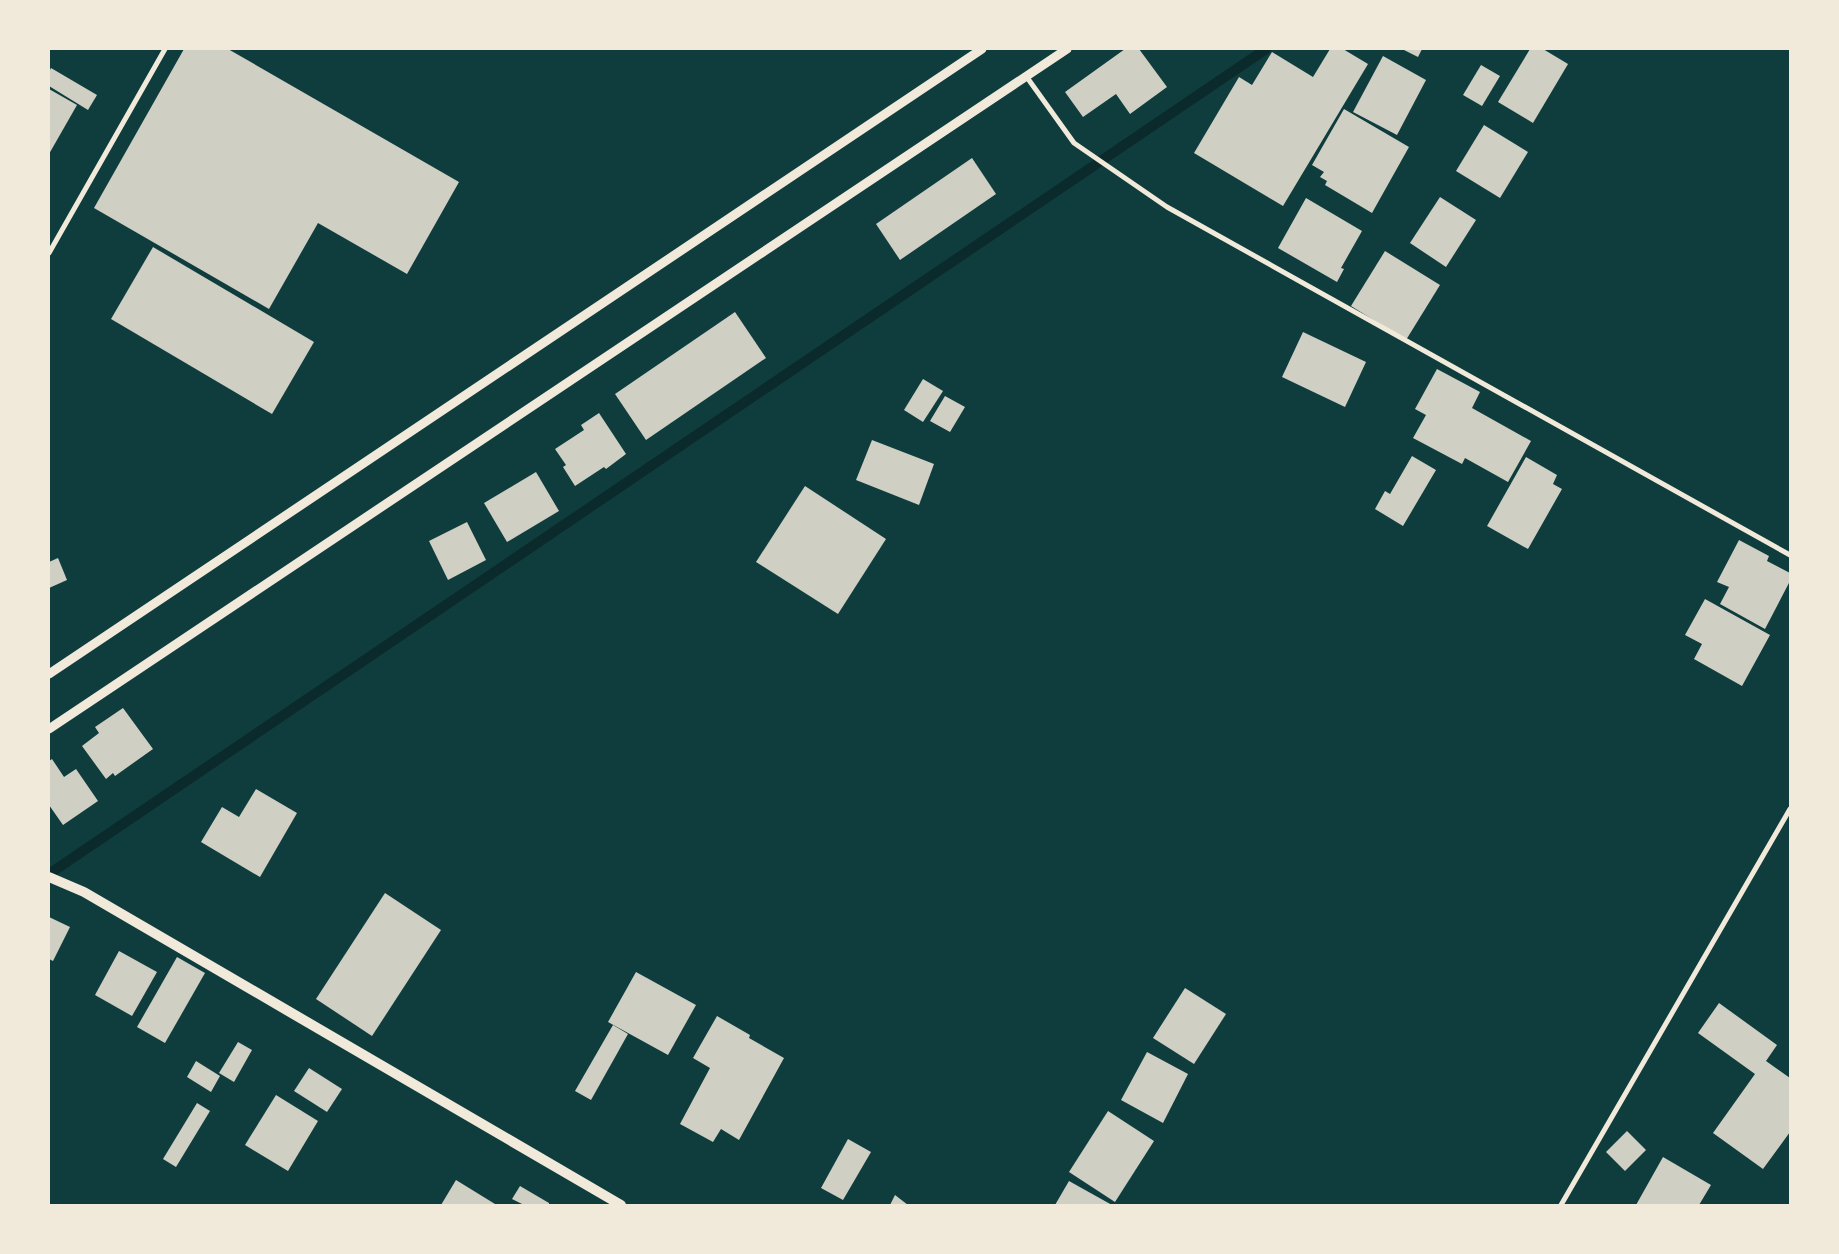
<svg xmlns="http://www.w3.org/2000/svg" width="1839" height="1254" font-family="Manrope,sans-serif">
  <rect width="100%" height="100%" fill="#0f3d3e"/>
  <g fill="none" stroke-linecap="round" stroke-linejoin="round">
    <polyline stroke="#0a2a2b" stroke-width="10" points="49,874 1266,49"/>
  </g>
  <g fill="#cfcfc3">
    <polygon points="184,49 228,49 459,182 407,274 318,223 269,309 94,208"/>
    <polygon points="1125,49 1139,49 1167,87 1130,114 1116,94 1083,117 1065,92"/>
    <polygon points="1330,49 1343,49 1368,64 1283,206 1194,153 1239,77 1252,85 1272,52 1313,77"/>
    <polygon points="1402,49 1422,49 1418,57"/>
    <polygon points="1530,49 1543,49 1568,64 1533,123 1498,102"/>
    <polygon points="1383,56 1426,80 1397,135 1353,112"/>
    <polygon points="1481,65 1500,76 1482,106 1463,95"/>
    <polygon points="51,68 97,95 88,110 49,86 49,72"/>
    <polygon points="49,89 77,105 49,154"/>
    <polygon points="1344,109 1409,147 1372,213 1325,185 1327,181 1320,177 1324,172 1312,165"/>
    <polygon points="1484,125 1528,152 1500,198 1456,171"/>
    <polygon points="972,158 996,194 900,260 876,224"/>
    <polygon points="1440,197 1476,220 1446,267 1410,243"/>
    <polygon points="1306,198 1362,231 1341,268 1344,269 1337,282 1278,248"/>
    <polygon points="153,247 314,342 272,414 111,319"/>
    <polygon points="1385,251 1440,285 1406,340 1351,306"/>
    <polygon points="735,312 766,358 646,440 615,394"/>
    <polygon points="1303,332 1366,362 1345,407 1282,377"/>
    <polygon points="1437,369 1480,392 1472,408 1531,441 1508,482 1465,458 1462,464 1413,438 1426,415 1415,409"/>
    <polygon points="923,379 943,391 923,422 904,410"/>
    <polygon points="945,396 965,407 950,432 930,421"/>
    <polygon points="599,413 626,454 606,469 604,467 575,486 563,467 566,465 555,449 584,430 581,425"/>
    <polygon points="872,440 934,464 919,505 856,480"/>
    <polygon points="1412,456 1436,470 1403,526 1375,509 1385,491 1390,494"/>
    <polygon points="1526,457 1557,475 1553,484 1562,489 1528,549 1487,526"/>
    <polygon points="536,472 559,511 507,542 484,503"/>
    <polygon points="805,486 886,539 838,614 756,562"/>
    <polygon points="467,522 486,560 448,580 429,541"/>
    <polygon points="1739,540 1769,556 1767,561 1790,573 1790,581 1765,629 1720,604 1729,587 1717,582"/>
    <polygon points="58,558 67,580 49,588 49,562"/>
    <polygon points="1705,599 1770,635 1742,686 1694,659 1702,644 1685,635"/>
    <polygon points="123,708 153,749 115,776 113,773 106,779 82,746 99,733 95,727"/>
    <polygon points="52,759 64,777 76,769 98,801 63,825 49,805 49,761"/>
    <polygon points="256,789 297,813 260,877 201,842 222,807 239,817"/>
    <polygon points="385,893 441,930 372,1036 316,999"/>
    <polygon points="49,917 70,927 53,961 49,959"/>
    <polygon points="119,951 157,972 132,1016 95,995"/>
    <polygon points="177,957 205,973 165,1043 137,1027"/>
    <polygon points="636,972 696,1005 668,1055 608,1022"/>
    <polygon points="1185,988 1226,1014 1194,1064 1153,1038"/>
    <polygon points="1719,1003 1777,1045 1766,1061 1790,1078 1790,1132 1763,1169 1713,1133 1755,1074 1698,1033"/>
    <polygon points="717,1016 750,1035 749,1038 784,1058 739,1140 721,1129 713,1142 680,1124 710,1068 693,1058"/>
    <polygon points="613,1025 628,1034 591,1100 575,1091"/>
    <polygon points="238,1042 252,1050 234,1082 219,1073"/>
    <polygon points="1147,1052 1188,1074 1163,1123 1121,1100"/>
    <polygon points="196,1061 220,1076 211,1092 187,1077"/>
    <polygon points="309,1068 342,1089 327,1112 294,1091"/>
    <polygon points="276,1095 318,1121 288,1171 245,1145"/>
    <polygon points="197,1103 210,1111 176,1167 163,1159"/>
    <polygon points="1108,1111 1154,1141 1115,1202 1069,1172"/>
    <polygon points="1627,1131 1646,1150 1625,1171 1606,1152"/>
    <polygon points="848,1139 871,1152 843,1200 821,1188"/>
    <polygon points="1663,1157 1711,1185 1699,1205 1636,1205"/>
    <polygon points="456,1180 495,1204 494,1205 441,1205"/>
    <polygon points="1069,1181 1112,1205 1055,1205"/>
    <polygon points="520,1186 549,1203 549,1205 524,1205 512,1199"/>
    <polygon points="895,1195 908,1205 890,1205"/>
  </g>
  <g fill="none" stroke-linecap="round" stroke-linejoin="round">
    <g stroke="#f1e9da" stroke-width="5">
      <polyline points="1026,76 1074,143 1167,207 1790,555"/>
      <polyline points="49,253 165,49"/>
      <polyline points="1561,1205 1790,809"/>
    </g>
    <g stroke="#f1e9da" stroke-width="9">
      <polyline points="49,674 982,49"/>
      <polyline points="49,729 1067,49"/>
    </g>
    <polyline stroke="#f1e9da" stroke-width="10" points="49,877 84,892 621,1205"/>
  </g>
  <rect width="1839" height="1254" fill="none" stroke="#f1e9da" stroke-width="100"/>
</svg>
